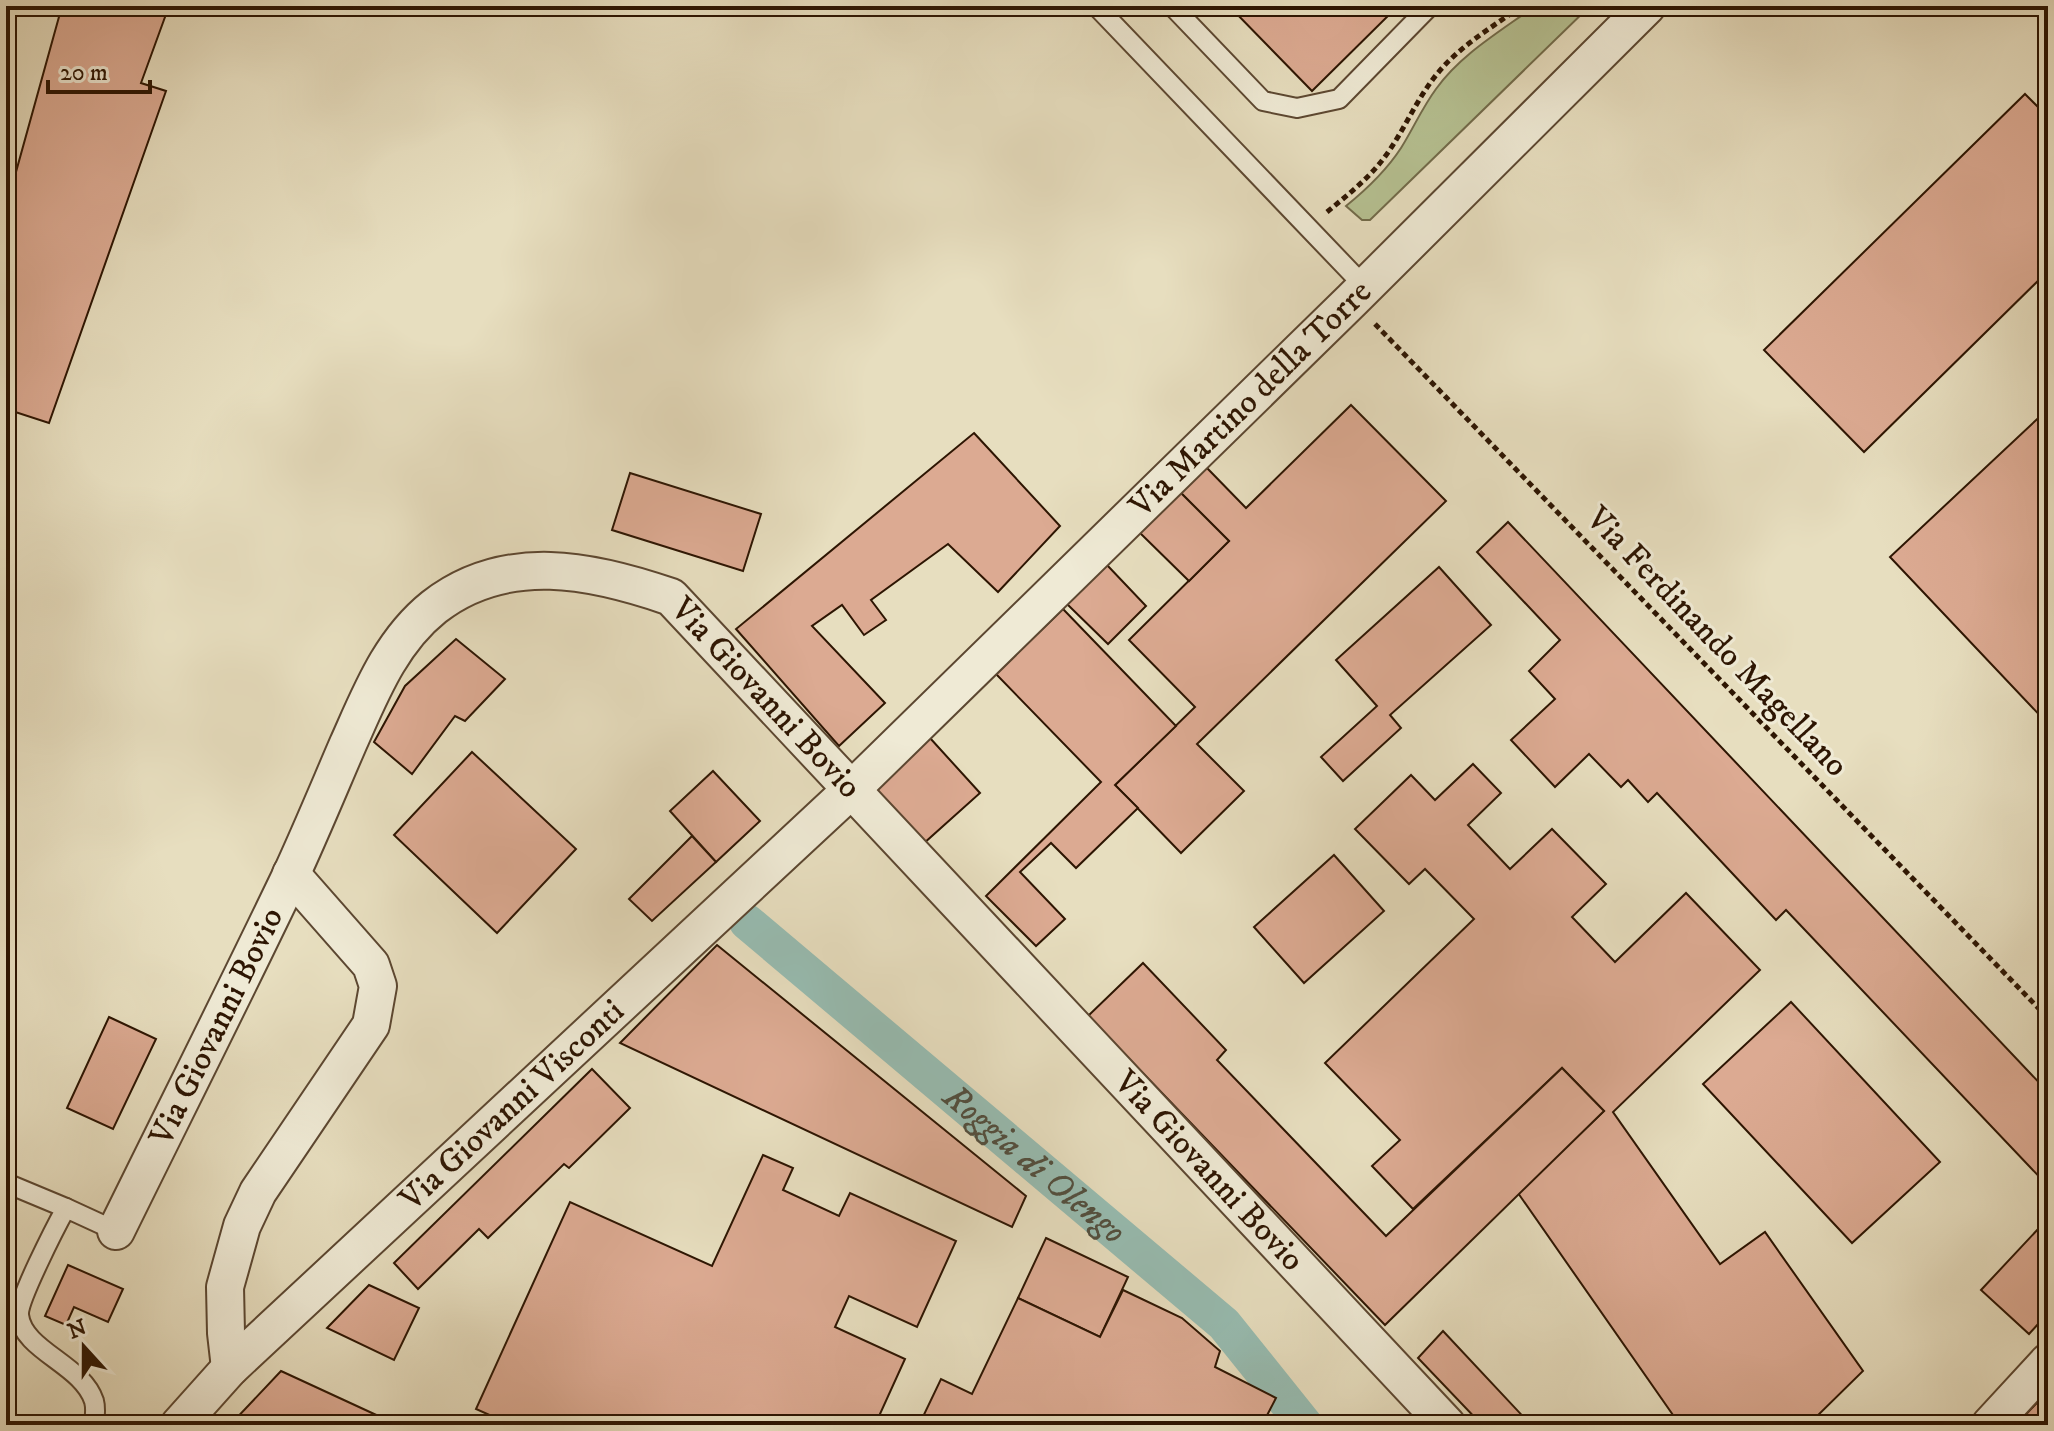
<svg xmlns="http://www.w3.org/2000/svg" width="2054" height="1431" font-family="'IM FELL DW Pica',serif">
  <rect width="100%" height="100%" fill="#e7debf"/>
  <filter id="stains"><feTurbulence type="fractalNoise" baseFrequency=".0025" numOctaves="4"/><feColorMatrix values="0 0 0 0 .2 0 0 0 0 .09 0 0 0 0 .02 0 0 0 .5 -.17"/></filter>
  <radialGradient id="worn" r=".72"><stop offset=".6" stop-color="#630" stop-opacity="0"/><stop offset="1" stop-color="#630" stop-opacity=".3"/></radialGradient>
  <path fill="#b6c192" stroke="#726b4a" stroke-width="2" d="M1535 6H1590L1370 220H1362L1346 206C1367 189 1386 171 1401 148 1413 129 1422 108 1436 89 1461 54 1501 31 1535 6Z"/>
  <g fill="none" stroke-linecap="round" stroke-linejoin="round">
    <path stroke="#97bcb1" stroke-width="36" id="s1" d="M747 922 1224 1324 1305 1425"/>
  </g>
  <g fill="#dcaa92" stroke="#2d1502" stroke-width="2">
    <polygon points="62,6 169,6 141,83 166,91 49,423 6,409 6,208"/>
    <polygon points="1229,6 1398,6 1312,91"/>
    <polygon points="2025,94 2048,117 2048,271 1864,452 1764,350"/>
    <polygon points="1351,405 1446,501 1197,744 1244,791 1181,853 1115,785 1195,707 1129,640 1229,541 1180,492 1206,467 1246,508"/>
    <polygon points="2048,409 2048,724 1890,557"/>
    <polygon points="974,433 1060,526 998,592 948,544 871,600 886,620 864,635 842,605 812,626 885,703 839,746 736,629"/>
    <polygon points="630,473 761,514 743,571 612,530"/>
    <polygon points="1180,492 1229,541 1189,581 1138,531"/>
    <polygon points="1508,522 2048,1092 2048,1186 1786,910 1776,920 1657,793 1648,802 1628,780 1621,787 1589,754 1555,787 1511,740 1555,699 1529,671 1560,640 1477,552"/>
    <polygon points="1107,565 1146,606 1108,644 1067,604"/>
    <polygon points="1439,567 1491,625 1390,715 1401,728 1343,781 1321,757 1377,706 1336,660"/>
    <polygon points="1063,609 1176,726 1115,785 1138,808 1076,868 1051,843 1020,872 1065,919 1036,946 986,896 1101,782 996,674"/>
    <polygon points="456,639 505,679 465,721 455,716 412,774 374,742 405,686"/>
    <polygon points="930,738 980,793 923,844 873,788"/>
    <polygon points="472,752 576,849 497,933 394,835"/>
    <polygon points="1473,764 1501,793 1468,825 1510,869 1552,829 1606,884 1572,917 1615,962 1686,893 1760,970 1613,1112 1720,1264 1765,1232 1863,1371 1808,1425 1680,1425 1518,1193 1604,1111 1562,1068 1413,1209 1372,1166 1400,1140 1325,1063 1474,919 1425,869 1409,884 1355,829 1411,775 1435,800"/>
    <polygon points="713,771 760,821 716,862 670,811"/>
    <polygon points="692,836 716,862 652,921 629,899"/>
    <polygon points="1334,855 1384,911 1304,983 1254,927"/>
    <polygon points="717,945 1026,1196 1012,1227 620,1043"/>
    <polygon points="1143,963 1226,1050 1217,1060 1386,1236 1562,1068 1604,1111 1385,1325 1088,1016"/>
    <polygon points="1791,1002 1940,1162 1852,1243 1703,1084"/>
    <polygon points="109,1017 156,1039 113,1129 67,1108"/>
    <polygon points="592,1069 630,1108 569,1168 564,1164 488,1238 479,1229 418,1289 394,1263"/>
    <polygon points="763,1155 793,1168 783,1190 839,1216 850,1193 956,1241 917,1327 849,1296 835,1327 905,1359 875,1425 512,1425 476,1409 570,1202 712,1266"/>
    <polygon points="2040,1227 2048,1234 2048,1313 2029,1334 1981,1290"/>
    <polygon points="1046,1238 1128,1277 1100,1337 1018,1298"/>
    <polygon points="68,1265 123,1289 108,1322 74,1307 66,1325 45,1316"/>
    <polygon points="369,1285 419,1308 394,1360 327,1328"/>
    <polygon points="1123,1290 1182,1318 1220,1351 1215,1367 1276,1398 1262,1425 919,1425 941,1379 972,1394 1018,1298 1100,1337"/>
    <polygon points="1443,1331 1531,1425 1482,1425 1418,1358"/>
    <polygon points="281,1371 398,1425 230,1425"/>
    <polygon points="2048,1391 2048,1425 2016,1425"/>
  </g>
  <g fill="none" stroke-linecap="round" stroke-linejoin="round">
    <g stroke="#5c4731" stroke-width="22">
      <g id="lane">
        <polyline points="1096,6 1365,287"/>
        <polyline points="1172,6 1263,101 1297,108 1339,99 1430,6"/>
        <polyline points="6,1183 66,1208"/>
        <path d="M94 1425C95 1417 96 1408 94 1401 82 1364 23 1351 19 1315 18 1300 56 1226 66 1208L116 1231"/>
      </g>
    </g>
    <g stroke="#5c4731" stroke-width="40">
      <g id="street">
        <path id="s2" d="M116 1231C174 1113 233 996 290 877 310 834 329 788 348 744 370 695 390 642 434 607 506 551 593 570 671 597L1447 1425"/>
        <polyline points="230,1368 226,1333 225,1287 242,1226 258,1192 371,1025 378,986 371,965 291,874"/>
        <path id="s3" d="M179 1425 230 1368 852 789 1352 300 1647 6"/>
        <polyline points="1990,1425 2048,1362"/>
      </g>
    </g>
    <g stroke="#2d1502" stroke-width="5" stroke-dasharray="6 4" stroke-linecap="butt">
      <path d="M1327 212C1350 193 1372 176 1389 151 1408 123 1420 92 1443 67 1465 43 1495 25 1522 6"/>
      <polyline points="1375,324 2048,1018"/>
    </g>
    <use href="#lane" stroke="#efead5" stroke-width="18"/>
    <use href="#street" stroke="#efead5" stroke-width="36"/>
  </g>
  <g text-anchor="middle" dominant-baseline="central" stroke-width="6" stroke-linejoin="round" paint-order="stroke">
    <g font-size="34" fill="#2d1502" stroke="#efead5">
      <text stroke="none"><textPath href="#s3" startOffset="1484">Via Martino della Torre</textPath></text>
      <text transform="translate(1717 642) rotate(46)">Via Ferdinando Magellano</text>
      <text stroke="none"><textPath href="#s2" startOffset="1090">Via Giovanni Bovio</textPath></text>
      <text stroke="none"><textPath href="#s2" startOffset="228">Via Giovanni Bovio</textPath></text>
      <text stroke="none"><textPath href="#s3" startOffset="462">Via Giovanni Visconti</textPath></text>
      <text stroke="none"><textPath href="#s2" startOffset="1738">Via Giovanni Bovio</textPath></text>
    </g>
    <g font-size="36" font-style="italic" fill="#524f3f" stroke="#efead5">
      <text stroke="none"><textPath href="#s1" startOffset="376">Roggia di Olengo</textPath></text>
    </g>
  </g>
  <rect width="2054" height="1431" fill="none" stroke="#e7debf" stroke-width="32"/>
  <rect x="8" y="8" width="2038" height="1415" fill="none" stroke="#2d1502" stroke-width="4"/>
  <rect x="16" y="16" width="2022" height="1399" fill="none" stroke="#2d1502" stroke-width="2"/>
  <g transform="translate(84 1347) rotate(339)" stroke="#efead5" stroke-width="6" paint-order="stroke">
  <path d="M0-6L14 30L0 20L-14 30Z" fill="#2d1502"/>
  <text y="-12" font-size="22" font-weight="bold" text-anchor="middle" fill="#2d1502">N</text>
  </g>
  <path d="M48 80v12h102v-12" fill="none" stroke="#2d1502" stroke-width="4"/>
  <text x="60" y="80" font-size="24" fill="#2d1502" stroke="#efead5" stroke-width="6" paint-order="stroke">20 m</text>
  <rect width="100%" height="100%" filter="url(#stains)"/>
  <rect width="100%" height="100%" fill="url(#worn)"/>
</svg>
